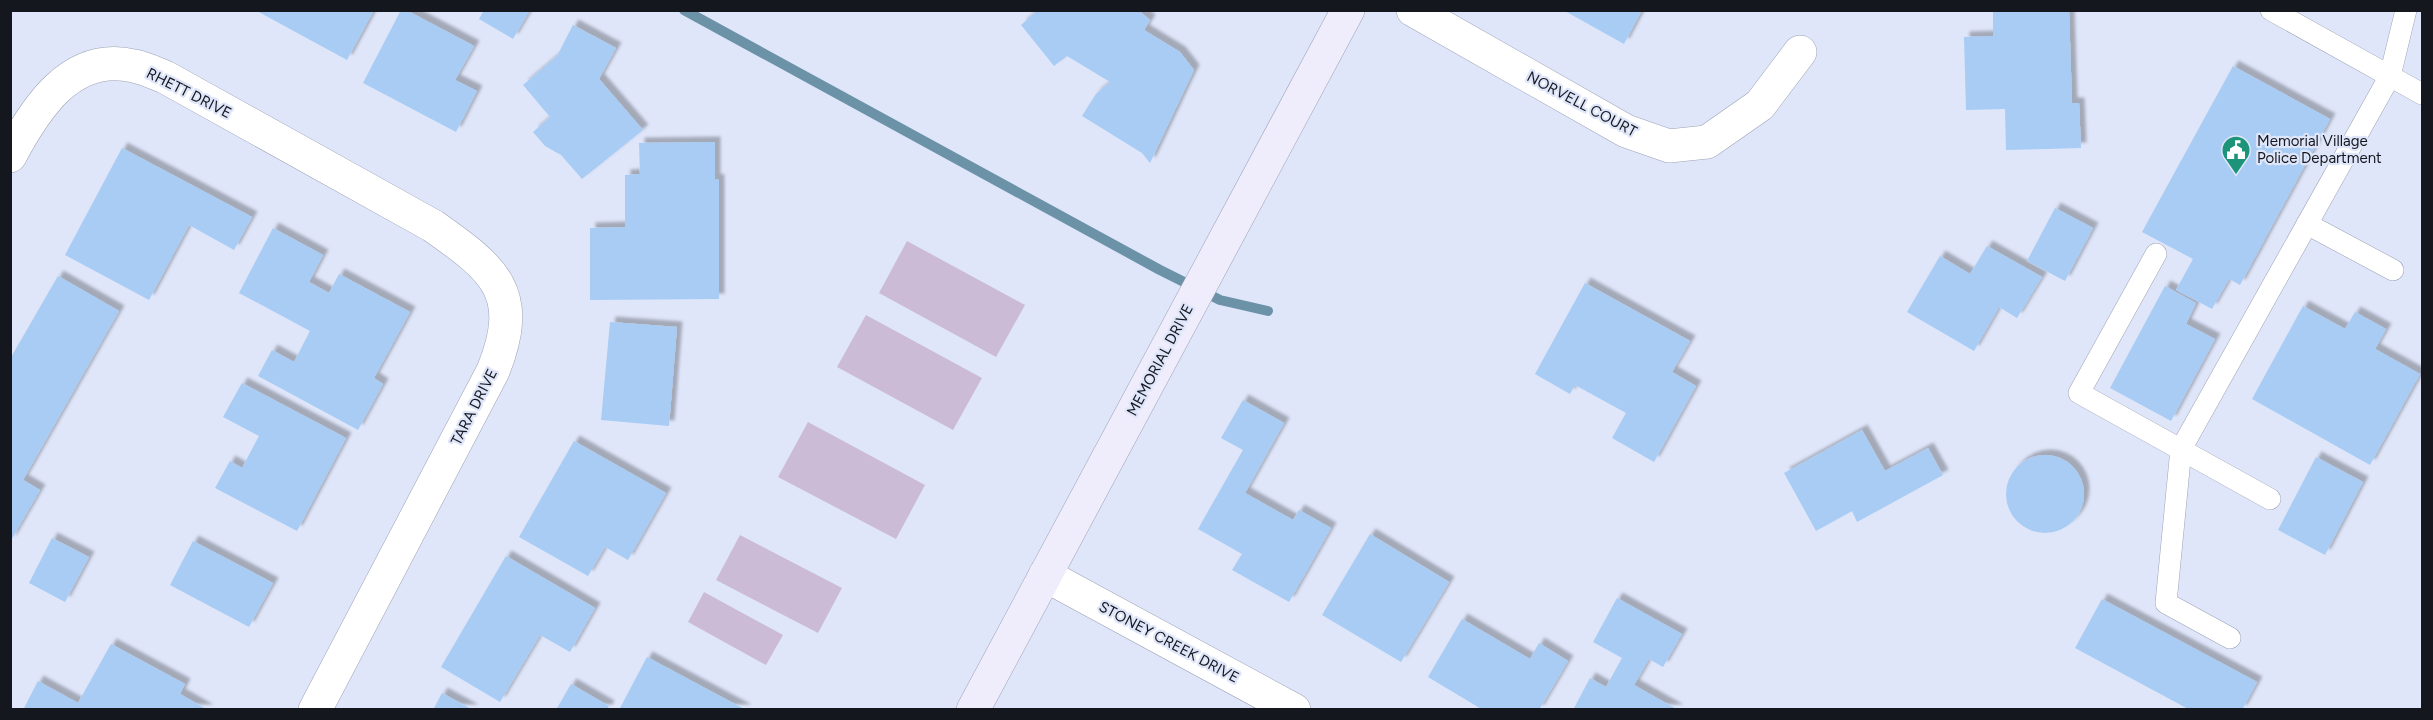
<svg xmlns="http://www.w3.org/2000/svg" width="2433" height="720" font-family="Figtree,sans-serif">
  <defs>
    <filter id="shadow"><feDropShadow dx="5.5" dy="-5.5" stdDeviation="1.5" flood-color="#0004"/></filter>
  </defs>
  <rect width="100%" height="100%" fill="#dfe6fa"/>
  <g fill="#cbbbd7">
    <polygon points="907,241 1025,305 996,357 879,293"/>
    <polygon points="866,315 982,378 953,430 837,367"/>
    <polygon points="808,422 925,485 896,539 778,477"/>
    <polygon points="740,535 842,588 818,633 716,580"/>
    <polygon points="704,592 783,635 766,665 688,622"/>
  </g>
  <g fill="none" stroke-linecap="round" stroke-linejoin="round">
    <polyline stroke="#6c92a8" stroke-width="10" points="684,10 1160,270 1220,300 1268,311"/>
  </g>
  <g fill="#a8ccf4" filter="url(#shadow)">
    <polygon points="255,10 374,10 347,60"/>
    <polygon points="401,10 406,10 474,46 455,80 477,91 456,132 363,83"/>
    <polygon points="484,10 530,10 513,39 479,19"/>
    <polygon points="1038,10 1138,10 1150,20 1144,30 1180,52 1194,70 1150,163 1142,153 1082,116 1096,94 1110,82 1067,56 1054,66 1021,25"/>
    <polygon points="1563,10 1642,10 1624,44"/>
    <polygon points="1993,10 2069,10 2072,103 2079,103 2081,148 2006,150 2005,109 1966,110 1964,37 1993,36"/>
    <polygon points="573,25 616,48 599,79 643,130 582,179 561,155 545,146 533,132 550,117 523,85 557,56"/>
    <polygon points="2233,66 2330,119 2240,285 2229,279 2212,309 2176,290 2193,259 2142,232"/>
    <polygon points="715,142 715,179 719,180 719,299 590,300 590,228 625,227 625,175 640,174 639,143"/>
    <polygon points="122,148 252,217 234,250 189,225 149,300 65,255"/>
    <polygon points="2055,208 2093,228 2065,281 2027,261"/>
    <polygon points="273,228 323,255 309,282 329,293 339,274 410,312 374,378 383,384 358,430 258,376 272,350 294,362 310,331 239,293"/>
    <polygon points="1987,246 2042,277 2017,318 1999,307 1974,351 1907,312 1940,256 1970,274"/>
    <polygon points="58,276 119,311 23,480 40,490 10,542 10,359"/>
    <polygon points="1585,283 1690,341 1672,372 1696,386 1654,462 1612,438 1626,413 1575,385 1570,394 1535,374"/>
    <polygon points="2165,286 2196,303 2186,324 2215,339 2171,421 2110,388"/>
    <polygon points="2303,306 2345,329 2355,312 2386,329 2375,349 2420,374 2370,465 2252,399"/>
    <polygon points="610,322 677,327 669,426 601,420"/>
    <polygon points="242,383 346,438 297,531 215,488 230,461 242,468 259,436 223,417"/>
    <polygon points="1243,400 1284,423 1245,493 1293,520 1299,510 1331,528 1289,602 1232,570 1242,554 1198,529 1243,450 1221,438"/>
    <polygon points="1862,430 1885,471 1928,448 1943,475 1857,522 1852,511 1816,531 1784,473"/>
    <polygon points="574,441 666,493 628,560 605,547 588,576 519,537"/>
    <circle cx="2045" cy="494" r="39"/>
    <polygon points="2316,457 2363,482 2325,555 2278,530"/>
    <polygon points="1370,534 1449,582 1401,662 1322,615"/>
    <polygon points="52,538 89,557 65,602 29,583"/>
    <polygon points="193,541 273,583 249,627 170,585"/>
    <polygon points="506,556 595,608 570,652 540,635 500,702 441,667"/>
    <polygon points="1617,598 1682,634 1663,667 1649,659 1634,685 1678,710 1573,710 1590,678 1606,687 1622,658 1593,642"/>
    <polygon points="2102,599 2257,682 2242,710 2190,710 2075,648"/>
    <polygon points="1462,619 1530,659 1539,643 1568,661 1539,710 1483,710 1428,677"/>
    <polygon points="111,644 185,684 180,694 208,710 23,710 38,681 78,703"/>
    <polygon points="647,657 746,710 619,710"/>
    <polygon points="571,684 609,706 607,710 556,710"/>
    <polygon points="442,693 473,710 433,710"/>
  </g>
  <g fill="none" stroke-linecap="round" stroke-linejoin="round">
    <g stroke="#9da3b5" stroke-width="22">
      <g id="lane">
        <polyline points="2271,10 2422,94"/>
        <polyline points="2307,224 2393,270"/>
        <polyline points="2156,254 2079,393 2270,499"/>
        <polyline points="2230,638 2166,603 2181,449 2390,76 2406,10"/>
      </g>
    </g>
    <g stroke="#9da3b5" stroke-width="34">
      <g id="street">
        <polyline points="1413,10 1626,131 1669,146 1707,142 1760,105 1800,52"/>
        <path d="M10 156C35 109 71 51 134 66 144 68 155 73 165 77L433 226C494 269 525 292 493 371L315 710"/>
        <polyline points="1045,575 1294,710"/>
      </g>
    </g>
    <g stroke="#9da3b5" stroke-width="34">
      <polyline id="secondary" points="973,710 1348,10"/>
    </g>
    <use href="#lane" stroke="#fff" stroke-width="21"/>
    <use href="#street" stroke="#fff" stroke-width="33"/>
    <use href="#secondary" stroke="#efedfc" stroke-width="33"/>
  </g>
  <defs>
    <g id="civic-pin" transform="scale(1.5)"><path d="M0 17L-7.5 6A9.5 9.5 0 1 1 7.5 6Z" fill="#1d9479" stroke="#dfe6fa"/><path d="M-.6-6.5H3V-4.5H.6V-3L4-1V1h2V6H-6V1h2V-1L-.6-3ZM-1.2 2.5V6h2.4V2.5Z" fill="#fff"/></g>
  </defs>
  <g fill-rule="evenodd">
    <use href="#civic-pin" x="2236" y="150"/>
  </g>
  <g text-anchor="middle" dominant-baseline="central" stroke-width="4.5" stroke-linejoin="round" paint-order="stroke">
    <g font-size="15" fill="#15171e" stroke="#dfe6fa">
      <text transform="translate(189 93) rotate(27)">RHETT DRIVE</text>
      <text transform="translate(1582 104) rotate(28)">NORVELL COURT</text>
      <text transform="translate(1160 360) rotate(-62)">MEMORIAL DRIVE</text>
      <text transform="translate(474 407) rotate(-63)">TARA DRIVE</text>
      <text transform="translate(1169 642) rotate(28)">STONEY CREEK DRIVE</text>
    </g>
    <g font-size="15" fill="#15171e" stroke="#dfe6fa" text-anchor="start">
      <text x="2257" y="141">Memorial Village<tspan x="2257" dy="17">Police Department</tspan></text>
    </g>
  </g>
  <rect width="2433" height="720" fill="none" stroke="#15171e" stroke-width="24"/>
</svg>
